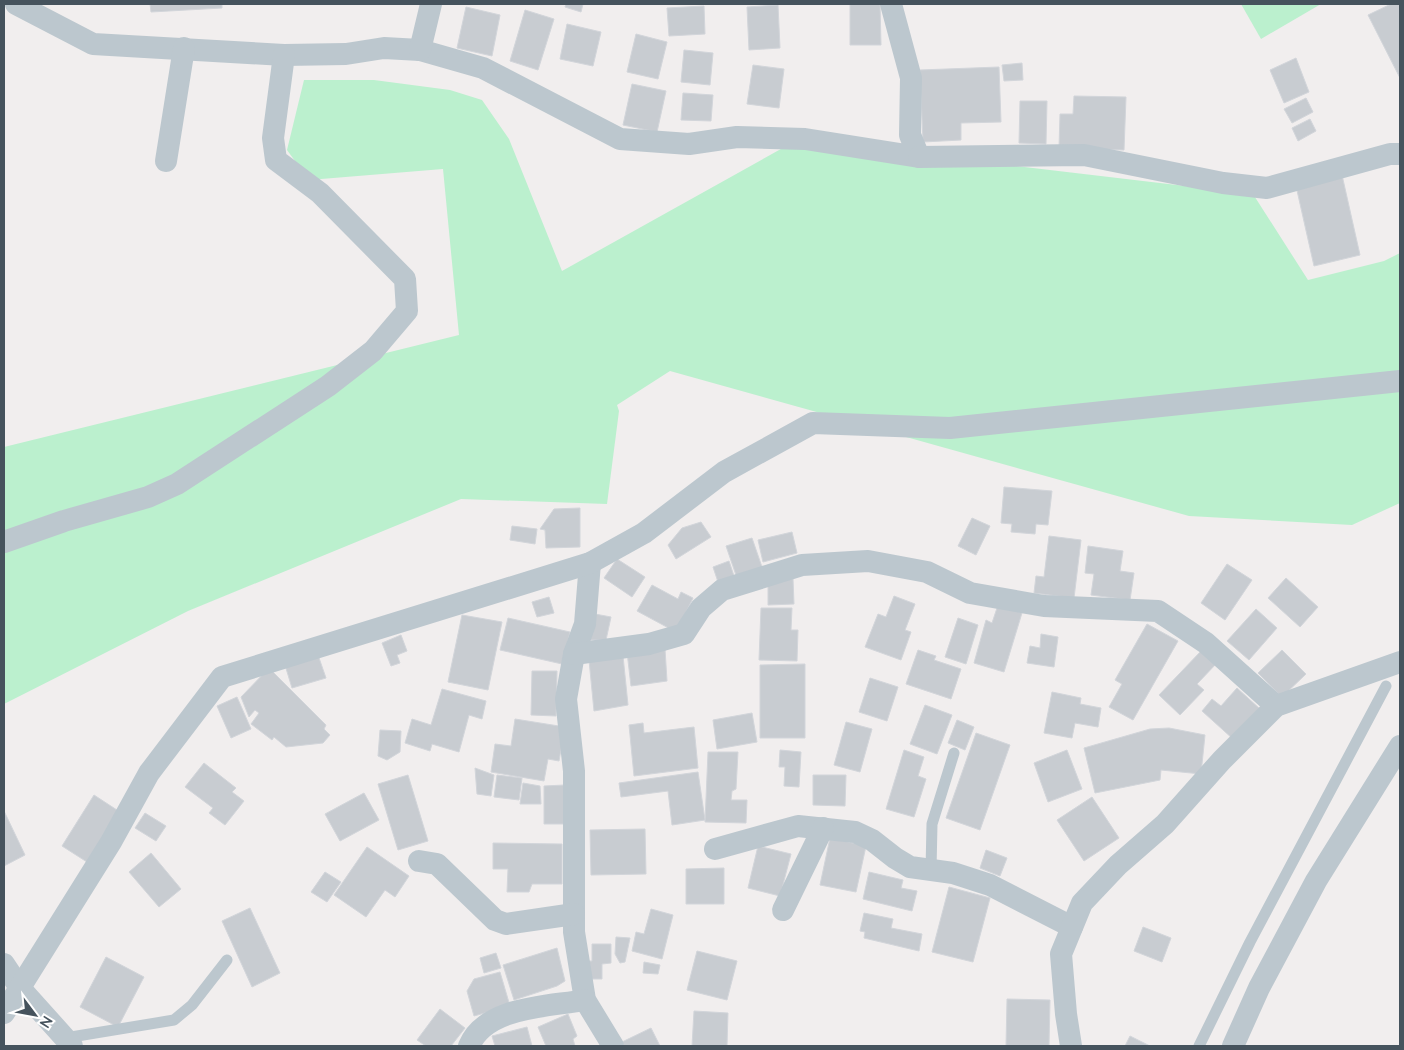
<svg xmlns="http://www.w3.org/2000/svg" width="1404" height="1050" font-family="Lato,sans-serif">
  <rect width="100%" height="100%" fill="#f1eeee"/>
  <g fill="#bbf0ce">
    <polygon points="1241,4 1321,4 1261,39"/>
    <polygon points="304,80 374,80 450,90 482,100 509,139 562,271 797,140 1253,194 1308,280 1384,261 1400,253 1400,503 1352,525 1189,516 670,371 617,405 619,411 607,504 461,499 188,611 4,704 4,447 459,335 443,169 309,180 287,150"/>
  </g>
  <g fill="#c8ccd1" stroke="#d2d5da">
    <polygon points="150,4 222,4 222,8 151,12"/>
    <polygon points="566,4 583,4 581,12 565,7"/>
    <polygon points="850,4 880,4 881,45 850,45"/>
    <polygon points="1391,4 1400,4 1400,78 1368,15"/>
    <polygon points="778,5 780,48 749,50 747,7"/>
    <polygon points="704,6 705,34 669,36 667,8"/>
    <polygon points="466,7 500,15 492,56 457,48"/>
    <polygon points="525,10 554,19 538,70 510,61"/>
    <polygon points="567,24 601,32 593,66 560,59"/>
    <polygon points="636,34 667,42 658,79 627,72"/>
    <polygon points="684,50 713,53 710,85 681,82"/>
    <polygon points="1296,58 1309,92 1284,103 1270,70"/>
    <polygon points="1022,63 1023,80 1004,81 1002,65"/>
    <polygon points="753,65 784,69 779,108 747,104"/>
    <polygon points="999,67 1001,122 961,123 961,140 923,142 920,70"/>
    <polygon points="632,84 666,91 657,132 623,125"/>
    <polygon points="683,93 713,95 711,121 681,120"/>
    <polygon points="1074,96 1126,97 1124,150 1059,148 1060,114 1073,114"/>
    <polygon points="1306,98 1313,112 1292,123 1284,109"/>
    <polygon points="1020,101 1047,101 1046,144 1019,143"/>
    <polygon points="1310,119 1316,131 1298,141 1292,128"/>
    <polygon points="1342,175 1360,255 1314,266 1296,186"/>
    <polygon points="1004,487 1052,491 1048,525 1036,524 1035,534 1011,532 1012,524 1001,523"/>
    <polygon points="580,508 580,547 546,548 545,530 540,529 554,509"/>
    <polygon points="972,518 990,526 976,555 958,546"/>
    <polygon points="701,522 711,537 676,559 668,545 682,528"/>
    <polygon points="512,526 537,529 535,544 510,540"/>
    <polygon points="792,532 797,553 763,562 758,540"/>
    <polygon points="1049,536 1081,540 1074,598 1034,593 1036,576 1044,577"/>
    <polygon points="752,538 763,570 737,578 726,546"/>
    <polygon points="1088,546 1123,551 1120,571 1134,573 1130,600 1091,595 1094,574 1085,573"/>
    <polygon points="617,559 645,577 632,597 604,578"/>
    <polygon points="729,561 734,576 718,582 713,567"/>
    <polygon points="1227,564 1252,580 1225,620 1201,603"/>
    <polygon points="1286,578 1318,607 1300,627 1268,598"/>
    <polygon points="793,579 794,604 768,605 768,580"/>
    <polygon points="652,585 678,599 681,592 693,598 676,632 637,611"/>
    <polygon points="894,596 915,604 905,630 911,632 901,660 865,647 878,614 886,617"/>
    <polygon points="549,597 554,613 537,617 532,602"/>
    <polygon points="998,605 1022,613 1004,672 974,663 986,620 992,623"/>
    <polygon points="761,608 792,608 791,630 798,630 797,661 759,660"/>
    <polygon points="1256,609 1277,628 1249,660 1227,641"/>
    <polygon points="595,614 611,617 606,640 589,640"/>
    <polygon points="462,615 502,622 488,690 448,682"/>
    <polygon points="508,618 570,632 562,664 500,650"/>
    <polygon points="958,618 978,625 966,664 945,657"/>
    <polygon points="1147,624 1178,641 1133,720 1109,707 1122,684 1115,680"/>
    <polygon points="1041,634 1058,637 1054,667 1027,663 1030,646 1040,648"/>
    <polygon points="401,635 407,651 397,655 400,663 391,666 382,643"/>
    <polygon points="665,649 667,681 631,686 627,652"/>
    <polygon points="918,650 936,656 934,660 961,669 951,699 906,684"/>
    <polygon points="1202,650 1216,664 1197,684 1204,690 1180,715 1159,695"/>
    <polygon points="1282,650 1306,674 1282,697 1258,673"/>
    <polygon points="318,655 326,678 292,688 285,665"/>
    <polygon points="623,656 628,705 594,711 589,660"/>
    <polygon points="805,664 805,738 760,738 760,665"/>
    <polygon points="269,668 326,725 324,729 330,735 323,743 286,747 274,737 272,740 251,724 259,713 255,710 249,717 241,697"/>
    <polygon points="532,671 557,671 556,716 531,715"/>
    <polygon points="870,678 898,687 887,721 859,712"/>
    <polygon points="1237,688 1260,709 1233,739 1202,711 1212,699 1221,706"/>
    <polygon points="442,689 486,701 482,719 469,715 459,752 432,744 430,751 405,743 412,719 431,725"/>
    <polygon points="1052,692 1081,698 1080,704 1101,708 1098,727 1075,723 1072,738 1044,733"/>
    <polygon points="237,697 251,729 231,738 217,706"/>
    <polygon points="925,705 952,715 937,754 910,744"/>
    <polygon points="752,713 757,742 717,749 713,720"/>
    <polygon points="515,719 565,727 559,761 548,759 544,781 491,772 495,744 511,746"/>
    <polygon points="957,720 974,727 965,750 948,743"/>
    <polygon points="846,722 872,729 860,772 834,765"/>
    <polygon points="643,723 644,733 694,727 698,768 634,776 629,725"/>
    <polygon points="1169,728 1205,735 1201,774 1161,770 1160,780 1095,793 1084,748 1150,729"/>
    <polygon points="380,730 401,731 400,752 387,760 378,756"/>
    <polygon points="976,733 1010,745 980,830 946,818"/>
    <polygon points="780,750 801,752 799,787 784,786 785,767 779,767"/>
    <polygon points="904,750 924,757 918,776 926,779 914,817 886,809"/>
    <polygon points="1067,750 1082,789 1048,802 1034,763"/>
    <polygon points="708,752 738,752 736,789 732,791 731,800 747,800 746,823 705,822"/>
    <polygon points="204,763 236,788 232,792 244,801 225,825 209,813 213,808 185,787"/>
    <polygon points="475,768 494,775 491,796 477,794"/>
    <polygon points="698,772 705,820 672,825 668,791 621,797 619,783"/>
    <polygon points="408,775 428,841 398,850 378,784"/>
    <polygon points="497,775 522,778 519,800 494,797"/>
    <polygon points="813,775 846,775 845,806 813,805"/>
    <polygon points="523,783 540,786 541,804 520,804"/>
    <polygon points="565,785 565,824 544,824 544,786"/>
    <polygon points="364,793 379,820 340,841 325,814"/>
    <polygon points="94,795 120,812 87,862 62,846"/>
    <polygon points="1092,797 1119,838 1084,861 1057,820"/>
    <polygon points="4,811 25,855 4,866"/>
    <polygon points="145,813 166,826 156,841 135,828"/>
    <polygon points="645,829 646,874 591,875 590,830"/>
    <polygon points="830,838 866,846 856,892 820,885"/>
    <polygon points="493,843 562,844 562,884 532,884 529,892 507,892 508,869 493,869"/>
    <polygon points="758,846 791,854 780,896 748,888"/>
    <polygon points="367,847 409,876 395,897 385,890 366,917 334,895"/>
    <polygon points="986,850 1007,858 1000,876 980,868"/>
    <polygon points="151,853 181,889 159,907 129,872"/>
    <polygon points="724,868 724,904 686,904 686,869"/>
    <polygon points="325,872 341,882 327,902 311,892"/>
    <polygon points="869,872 903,880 901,888 917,891 912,911 863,899"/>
    <polygon points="949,887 990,898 973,962 932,952"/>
    <polygon points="250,908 280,973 252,987 222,921"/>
    <polygon points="651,909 673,915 662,959 632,951 636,932 644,934"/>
    <polygon points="864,913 893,919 891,928 922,934 919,951 864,938 865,932 860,931"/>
    <polygon points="1143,927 1171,938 1162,962 1134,951"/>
    <polygon points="616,937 630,938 625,962 620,963 615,954"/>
    <polygon points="592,944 611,944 611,963 602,964 602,979 586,979 585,961 592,961"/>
    <polygon points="557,948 565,981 557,986 514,1000 503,965"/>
    <polygon points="697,951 737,961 727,1000 687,990"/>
    <polygon points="496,953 501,968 484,973 480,958"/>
    <polygon points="106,957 144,977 118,1027 80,1007"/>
    <polygon points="644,962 660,965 658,974 643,973"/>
    <polygon points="500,972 510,1006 474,1016 467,991 474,979"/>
    <polygon points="1007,999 1050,1000 1049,1046 1006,1046"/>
    <polygon points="440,1009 465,1028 451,1046 426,1046 417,1040"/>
    <polygon points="694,1011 728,1013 727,1046 692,1046"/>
    <polygon points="568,1014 577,1036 573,1039 575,1046 546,1046 538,1027"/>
    <polygon points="527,1027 532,1046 495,1046 492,1036"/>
    <polygon points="651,1028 660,1046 624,1046 622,1042"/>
    <polygon points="1130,1036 1150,1046 1125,1046"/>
  </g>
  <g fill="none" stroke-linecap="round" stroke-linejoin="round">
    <g stroke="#bcc7ce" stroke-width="11">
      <polyline points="931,870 932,824 954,753"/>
      <polyline points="65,1038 174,1020 192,1005 227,960"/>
      <polyline points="1199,1046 1250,942 1386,686"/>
    </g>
    <g stroke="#bcc7ce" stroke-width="22">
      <polyline points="16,4 93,44 284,55 346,54 384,48 420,50 483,68 620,139 689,144 737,137 805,139 919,157 910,135 911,78 891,4"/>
      <polyline points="420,50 431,4"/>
      <polyline points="919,157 1084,155 1223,183 1267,188 1390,154 1400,154"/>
      <polyline points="166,161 184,48"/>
      <polyline points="4,542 64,521 148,497 177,484 328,386 373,351 407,311 405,279 320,193 276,160 273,138 284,55"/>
      <polyline points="590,563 585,624 574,654 566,699 574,771 574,932 585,1000 613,1046"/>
      <polyline points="574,654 649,644 684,634 701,608 722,590 802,565 868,561 927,572 970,593 1044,606 1158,611 1206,643 1276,706"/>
      <polyline points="715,849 798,826 855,832 872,840 895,858 910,867 953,873 990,885 1072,927"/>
      <polyline points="419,861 437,864 495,920 506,924 574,914"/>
      <polyline points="783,910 823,828"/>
      <polyline points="4,964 20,988 72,1046"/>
      <polyline points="4,1013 111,842 149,773 222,677 590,563 644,533 724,472 813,423 950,428 1400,381"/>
      <path d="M469 1046C486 1006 547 1007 585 1000"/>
      <polyline points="1071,1046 1066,1014 1061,954 1082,903 1118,865 1165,824 1222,760 1276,706 1400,662"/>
      <polyline points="1233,1046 1259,988 1316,881 1400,746"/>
    </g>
  </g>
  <rect width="1404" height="1050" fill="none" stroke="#46535d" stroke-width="10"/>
  <g transform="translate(35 1015) rotate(122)" stroke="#ffffff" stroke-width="4" paint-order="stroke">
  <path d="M0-4L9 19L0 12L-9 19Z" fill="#46535d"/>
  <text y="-8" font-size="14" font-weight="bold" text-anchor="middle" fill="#46535d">N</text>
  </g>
</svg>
